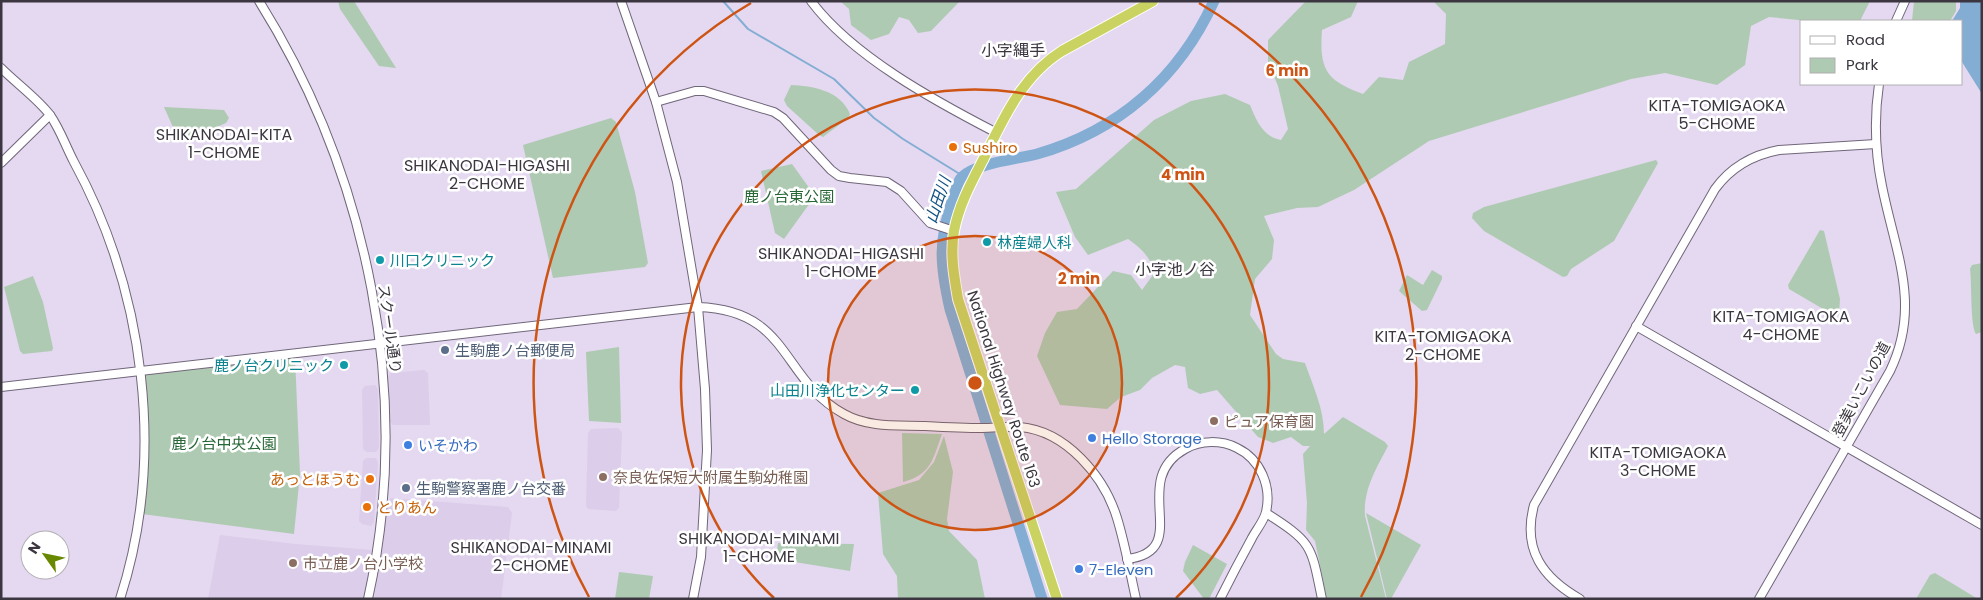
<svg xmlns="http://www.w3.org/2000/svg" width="1983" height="600" font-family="Poppins,'Noto Sans JP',sans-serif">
  <rect width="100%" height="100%" fill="#e4d9f0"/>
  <g fill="#dccdea">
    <polygon points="424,370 428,373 430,425 393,425 390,422 388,377 390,373"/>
    <polygon points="375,385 378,389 379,448 376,452 367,452 363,449 362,390 365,386"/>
    <polygon points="618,428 622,432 619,508 616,511 588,509 586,505 588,433 591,429"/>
    <polygon points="366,458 376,458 378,463 374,522 371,526 362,524 359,521 363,461"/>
    <polygon points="391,498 508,507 512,513 501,599 374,599 387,501"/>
    <polygon points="220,535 295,544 373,550 364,599 208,599"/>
  </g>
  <g fill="#afcab2">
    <polygon points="338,1 354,1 396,68 379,66 340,9"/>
    <polygon points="840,1 969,1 959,2 931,31 918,33 909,20 899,17 889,34 871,40 851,25 849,9"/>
    <path d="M1306 1H1358L1351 17 1322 30C1319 71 1327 80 1363 94L1379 77 1403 80 1409 62 1445 44 1446 14 1433 1H1870L1860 21H1809L1769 17 1751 26 1745 65 1717 85 1665 73 1631 79 1429 141 1354 190 1318 207 1297 208 1264 216 1274 240 1272 259 1255 279 1250 315 1276 354 1283 359 1305 363C1313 386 1324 409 1324 434L1343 417 1385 442 1388 446C1376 469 1363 490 1365 516L1386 599H1327L1315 541 1306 530 1307 503 1303 454 1310 446H1303L1291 437 1273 443 1258 437 1217 390 1200 394 1188 388 1185 367 1175 365 1152 378 1140 390 1121 397 1107 409 1060 405 1037 356 1045 333 1057 312 1077 309 1113 271 1131 275 1142 290 1155 272C1150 257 1141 248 1128 239L1088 255 1075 237 1056 192 1076 189 1154 120 1191 101 1225 94 1250 105C1256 120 1263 137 1281 140L1288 129 1278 86 1268 62V40Z"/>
    <polygon points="1914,1 1956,1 1956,11 1950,21 1912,21"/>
    <path d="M791 85C812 86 840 90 850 114L848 118 823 137 819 135 787 106 784 100Z"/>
    <polygon points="164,107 224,110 229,118 226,123 180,143"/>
    <polygon points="611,118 616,122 635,192 648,263 645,267 553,278 523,145"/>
    <polygon points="1656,160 1658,163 1614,241 1571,269 1567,276 1563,277 1484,231 1472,218 1473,213 1484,207"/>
    <polygon points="792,164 815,196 784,239 775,233 761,171"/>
    <polygon points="1820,230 1824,231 1840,299 1839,314 1835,316 1789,289 1788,285"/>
    <path d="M1982 263V332L1976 334C1970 325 1972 283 1970 269L1972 265Z"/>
    <polygon points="1432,270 1442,276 1442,279 1427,310 1422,311 1399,291 1407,275 1423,285"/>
    <polygon points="33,276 43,302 53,348 52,351 23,354 20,351 4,287"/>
    <polygon points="619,347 621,423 589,421 586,352"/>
    <polygon points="295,357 300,474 294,534 142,514 149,449 145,376 149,373"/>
    <path d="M902 433 942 434C933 459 931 475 903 482Z"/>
    <polygon points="944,436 953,472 947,519 949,531 977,560 985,599 898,599 897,576 883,554 878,493 919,480 934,462"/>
    <polygon points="1366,513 1421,545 1391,599 1387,599"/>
    <polygon points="778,543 854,544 850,571 776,559"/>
    <polygon points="1193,545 1227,564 1209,599 1204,599 1183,571 1185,562"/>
    <polygon points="619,572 653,576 649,599 615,599"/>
    <polygon points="1935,573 1978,599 1916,599 1930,575"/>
  </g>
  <polygon fill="#84add4" points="1960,1 1982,1 1982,94 1962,62 1962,21 1952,21 1960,8"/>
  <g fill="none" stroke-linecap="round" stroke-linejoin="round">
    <polyline stroke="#84add4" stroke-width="2" points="723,1 748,29 834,79 874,118 903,139 963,176"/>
    <path stroke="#84add4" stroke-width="11" d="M1042 599 950 309C940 265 938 241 953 198 956 191 957 182 962 177 976 163 1018 159 1037 154 1118 131 1179 78 1214 1"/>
    <g stroke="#70667a" stroke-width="10">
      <g id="secondary">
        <path d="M259 1C369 177 413 396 368 599"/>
        <polyline points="621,1 656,102 677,182 698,307 705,389 707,450 701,557 693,599"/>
        <path d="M811 1C852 56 935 101 995 132"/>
        <polyline points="1896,21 1905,1"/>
        <path d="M1 68C16 83 38 99 50 115 60 129 66 147 74 162 145 292 166 457 120 599"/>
        <polyline points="656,102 695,91 704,91 774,112 783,118 831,170 839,176 850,178 887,182 901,191 930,223 954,231"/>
        <polyline points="1,163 50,115"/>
        <polyline points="1636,326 1982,525"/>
        <path d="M1 387 698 307C791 310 780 379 844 414 869 428 898 425 925 426 944 427 963 428 982 428 994 428 1007 426 1020 427 1066 431 1104 476 1117 518 1125 544 1130 572 1136 599"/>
        <path d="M1266 513C1313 543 1311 545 1322 599"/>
        <path d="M1127 559C1195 551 1127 481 1185 449 1201 440 1221 440 1237 448 1260 459 1272 486 1266 512 1264 521 1256 530 1252 538 1241 558 1230 579 1220 599"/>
        <path d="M1580 599C1543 578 1522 550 1534 505L1715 189C1731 167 1752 155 1779 150L1876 144"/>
        <path d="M1759 599 1890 371C1922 305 1895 252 1882 186 1875 152 1874 118 1879 84"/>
      </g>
    </g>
    <g stroke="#fff" stroke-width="12">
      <path id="highway" d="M1057 599 958 299C954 276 950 254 954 231 959 205 971 183 983 160 1003 119 1022 76 1062 51L1153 1"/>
    </g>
    <use href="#secondary" stroke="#fff" stroke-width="8"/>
    <use href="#highway" stroke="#cad362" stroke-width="10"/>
  </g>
  <circle cx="975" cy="383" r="147" fill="#ce5414" fill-opacity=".12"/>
  <g fill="none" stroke="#ce5414" stroke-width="2.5">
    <circle cx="975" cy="383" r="147"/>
    <path d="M774 598A294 294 0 1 1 1176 598"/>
    <path d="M589 597A441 441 0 0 1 751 3M1199 3A441 441 0 0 1 1361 597"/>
  </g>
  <g fill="#e8710a" stroke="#fff" stroke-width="2">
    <circle cx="953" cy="147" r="5"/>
    <circle cx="370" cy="479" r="5"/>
    <circle cx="367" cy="507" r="5"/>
  </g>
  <g fill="#0f9aa8" stroke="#fff" stroke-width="2">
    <circle cx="987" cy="242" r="5"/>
    <circle cx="380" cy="260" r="5"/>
    <circle cx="344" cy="365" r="5"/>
    <circle cx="915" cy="390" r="5"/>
  </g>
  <g fill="#5c6f8a" stroke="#fff" stroke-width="2">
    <circle cx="445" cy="350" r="5"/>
    <circle cx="406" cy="488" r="5"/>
  </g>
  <g fill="#8d6e63" stroke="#fff" stroke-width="2">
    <circle cx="1214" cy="421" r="5"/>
    <circle cx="603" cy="477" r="5"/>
    <circle cx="293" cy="563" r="5"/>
  </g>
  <g fill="#3f7fe0" stroke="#fff" stroke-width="2">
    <circle cx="1092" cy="438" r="5"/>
    <circle cx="408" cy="445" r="5"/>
    <circle cx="1079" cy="569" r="5"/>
  </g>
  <g text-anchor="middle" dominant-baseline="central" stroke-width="5" stroke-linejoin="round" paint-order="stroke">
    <g font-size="15" fill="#c56008" stroke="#fff" text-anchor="start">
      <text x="963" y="147">Sushiro</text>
      <text x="360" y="479" text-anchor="end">あっとほうむ</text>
      <text x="377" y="507">とりあん</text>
    </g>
    <g font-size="15" fill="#266634" stroke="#fff">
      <text x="789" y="196">鹿ノ台東公園</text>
      <text x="224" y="443">鹿ノ台中央公園</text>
    </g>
    <g font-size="15" fill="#0d838f" stroke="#fff" text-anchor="start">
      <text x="997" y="242">林産婦人科</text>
      <text x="390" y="260">川口クリニック</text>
      <text x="334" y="365" text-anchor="end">鹿ノ台クリニック</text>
      <text x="905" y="390" text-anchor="end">山田川浄化センター</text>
    </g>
    <g font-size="15" fill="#3b363f" stroke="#fff">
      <text transform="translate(390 329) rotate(82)">スクール通り</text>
      <text transform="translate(1004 389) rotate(72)">National Highway Route 163</text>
      <text transform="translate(1861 389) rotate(-62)">登美いこいの道</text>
    </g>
    <g font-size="15" fill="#4e5e75" stroke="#fff" text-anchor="start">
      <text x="455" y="350">生駒鹿ノ台郵便局</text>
      <text x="416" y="488">生駒警察署鹿ノ台交番</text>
    </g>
    <g font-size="15" fill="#785e54" stroke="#fff" text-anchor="start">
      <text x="1224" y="421">ピュア保育園</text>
      <text x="613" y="477">奈良佐保短大附属生駒幼稚園</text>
      <text x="303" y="563">市立鹿ノ台小学校</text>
    </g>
    <g font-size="15" fill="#366cbe" stroke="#fff" text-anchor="start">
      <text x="1102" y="438">Hello Storage</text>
      <text x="418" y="445">いそかわ</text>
      <text x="1089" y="569">7-Eleven</text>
    </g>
    <g font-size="16" fill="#3b363f" stroke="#fff">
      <text x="1013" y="50">小字縄手</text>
      <text x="1717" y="105">KITA-TOMIGAOKA<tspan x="1717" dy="18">5-CHOME</tspan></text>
      <text x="224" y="134">SHIKANODAI-KITA<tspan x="224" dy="18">1-CHOME</tspan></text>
      <text x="487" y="165">SHIKANODAI-HIGASHI<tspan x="487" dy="18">2-CHOME</tspan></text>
      <text x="841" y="253">SHIKANODAI-HIGASHI<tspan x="841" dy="18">1-CHOME</tspan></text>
      <text x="1175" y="269">小字池ノ谷</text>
      <text x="1781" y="316">KITA-TOMIGAOKA<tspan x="1781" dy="18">4-CHOME</tspan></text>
      <text x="1443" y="336">KITA-TOMIGAOKA<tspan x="1443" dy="18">2-CHOME</tspan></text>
      <text x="1658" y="452">KITA-TOMIGAOKA<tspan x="1658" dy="18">3-CHOME</tspan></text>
      <text x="759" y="538">SHIKANODAI-MINAMI<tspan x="759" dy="18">1-CHOME</tspan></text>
      <text x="531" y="547">SHIKANODAI-MINAMI<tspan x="531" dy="18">2-CHOME</tspan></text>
    </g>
    <g font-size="16" font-style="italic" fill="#125283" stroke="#fff">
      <text transform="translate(938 200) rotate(-71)">山田川</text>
    </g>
  </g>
  <circle cx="975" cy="383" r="8" fill="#ce5414" stroke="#fff" stroke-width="2.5"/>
  <g font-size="15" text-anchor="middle" font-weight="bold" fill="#ce5414" stroke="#fff" stroke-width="5" stroke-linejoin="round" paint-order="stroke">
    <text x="1287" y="76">6 min</text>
    <text x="1183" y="180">4 min</text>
    <text x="1079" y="284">2 min</text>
  </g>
  <rect width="1983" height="600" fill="none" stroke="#3b363f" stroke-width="5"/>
  <rect x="1800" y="20" width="162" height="65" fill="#ffffff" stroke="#b1afb2"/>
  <rect x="1810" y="36" width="25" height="8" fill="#ffffff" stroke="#b1afb2"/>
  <text x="1846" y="45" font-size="15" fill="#3b363f">Road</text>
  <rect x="1810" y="58" width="25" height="15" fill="#afcab2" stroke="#b1afb2"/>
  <text x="1846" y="70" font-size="15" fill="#3b363f">Park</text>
  <g transform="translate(45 555) rotate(303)"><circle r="24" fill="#ffffff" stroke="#b1afb2"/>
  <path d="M0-4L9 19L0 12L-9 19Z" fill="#698801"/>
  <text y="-8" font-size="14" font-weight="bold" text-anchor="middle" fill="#3b363f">N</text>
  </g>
</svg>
